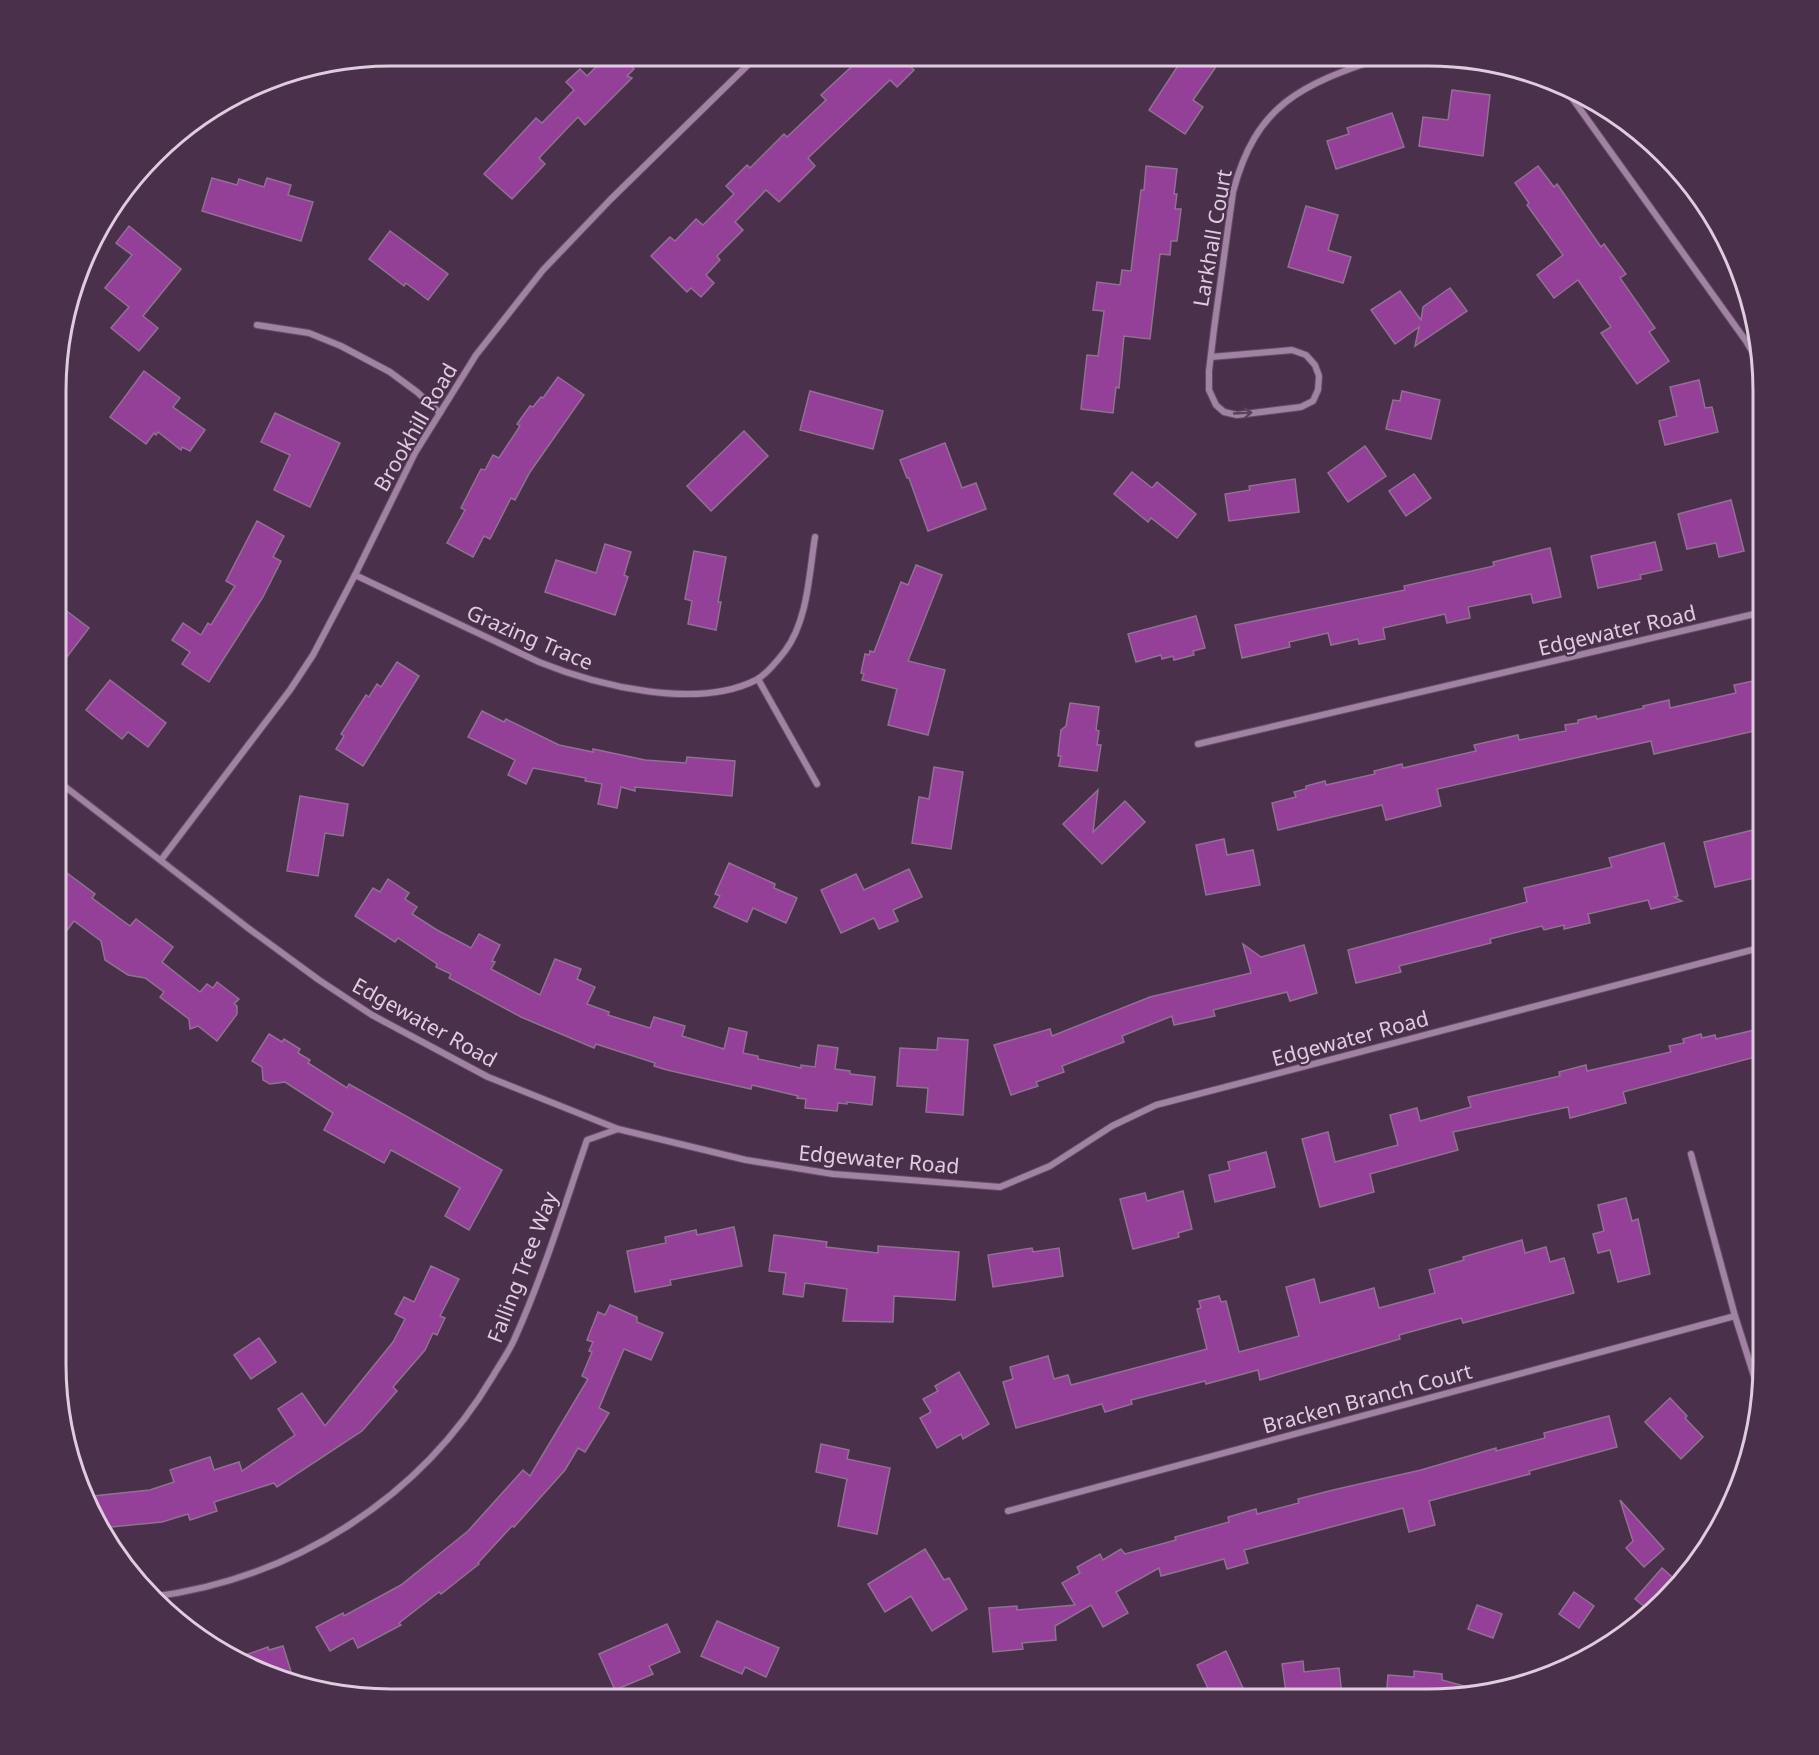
<svg xmlns="http://www.w3.org/2000/svg" width="1819" height="1755" font-family="'Noto Sans',sans-serif">
  <rect width="100%" height="100%" fill="#4b304c"/>
  <g fill="#943f98" stroke="#907191" stroke-width="1.5">
    <polygon points="607,56 622,56 634,69 627,76 632,78 585,125 578,117 539,158 545,164 512,199 484,174 536,118 542,123 574,90 566,82 580,69 587,76"/>
    <polygon points="862,57 901,57 914,70 897,87 890,80 808,158 815,166 779,202 766,190 735,222 743,230 717,256 720,260 706,275 714,283 701,297 691,288 687,292 651,256 670,237 675,241 696,219 703,225 734,194 726,186 747,165 750,168 784,134 787,137 826,100 821,95"/>
    <polygon points="1183,58 1222,58 1193,100 1203,107 1185,134 1149,110"/>
    <polygon points="1452,90 1490,95 1483,156 1419,146 1423,117 1448,120"/>
    <polygon points="1392,113 1404,147 1336,169 1327,141 1349,134 1347,128"/>
    <polygon points="1146,166 1177,169 1174,194 1177,194 1175,209 1181,209 1177,241 1171,241 1170,255 1160,254 1150,339 1124,336 1119,388 1116,387 1113,413 1081,409 1087,355 1098,356 1104,311 1093,310 1097,282 1120,285 1122,270 1131,271 1141,190 1144,190"/>
    <polygon points="1538,166 1554,187 1557,184 1601,247 1604,244 1626,274 1620,278 1655,328 1649,332 1669,361 1637,384 1601,333 1611,327 1578,280 1554,298 1537,275 1563,255 1527,205 1529,203 1515,183"/>
    <polygon points="212,178 237,185 239,179 264,187 267,178 291,185 288,195 313,202 301,241 202,211"/>
    <polygon points="1306,206 1338,215 1328,250 1351,257 1343,283 1288,267"/>
    <polygon points="129,226 181,269 143,316 158,328 139,351 111,328 129,307 105,288 132,255 116,243"/>
    <polygon points="390,231 448,274 428,300 406,283 404,286 369,259"/>
    <polygon points="1450,288 1467,311 1415,346 1419,327 1395,344 1371,310 1400,291 1421,320 1423,307"/>
    <polygon points="144,371 180,398 173,407 205,430 190,451 182,447 181,450 158,432 156,435 154,433 146,444 110,417"/>
    <polygon points="558,377 584,395 530,472 515,500 511,498 490,539 484,536 473,557 447,543 465,510 461,508 481,469 485,470 493,455 499,458 520,426 517,424 530,406 533,407 541,397 543,398"/>
    <polygon points="1699,380 1705,408 1712,407 1718,432 1665,445 1659,421 1677,416 1670,387"/>
    <polygon points="810,391 883,411 873,449 800,430"/>
    <polygon points="1402,391 1440,400 1431,439 1386,429 1393,400 1400,401"/>
    <polygon points="275,413 340,443 310,507 274,490 290,455 261,442"/>
    <polygon points="744,431 768,456 711,511 687,486"/>
    <polygon points="945,443 962,488 976,483 986,509 928,531 909,478 907,478 900,460"/>
    <polygon points="1365,446 1386,476 1348,502 1328,473"/>
    <polygon points="1132,472 1152,488 1157,482 1196,514 1177,538 1151,518 1148,522 1114,494"/>
    <polygon points="1414,474 1431,498 1406,516 1389,491"/>
    <polygon points="1295,479 1299,512 1229,521 1225,494 1250,490 1249,486"/>
    <polygon points="1731,500 1744,551 1719,557 1716,543 1687,549 1678,514"/>
    <polygon points="257,521 284,536 273,557 281,561 263,597 209,682 182,664 190,652 172,640 183,623 201,635 208,623 211,625 235,586 226,581"/>
    <polygon points="1655,542 1662,570 1640,575 1641,579 1598,588 1591,556"/>
    <polygon points="605,544 631,552 624,575 628,577 615,615 545,592 556,560 596,573"/>
    <polygon points="1550,548 1561,597 1533,603 1531,594 1468,607 1470,618 1447,623 1445,614 1383,628 1385,639 1359,644 1358,639 1331,645 1328,633 1289,642 1290,647 1242,658 1235,625 1405,590 1404,586 1494,566 1493,562"/>
    <polygon points="694,551 726,557 718,602 721,602 716,630 688,624 692,601 685,599"/>
    <polygon points="916,565 942,575 908,661 945,670 928,735 888,725 897,689 862,680 864,674 861,673 865,654 869,655 870,651 874,652 901,582 908,585"/>
    <polygon points="60,606 89,628 60,666"/>
    <polygon points="1196,616 1205,648 1193,651 1194,655 1174,660 1173,656 1162,659 1161,655 1136,662 1128,634"/>
    <polygon points="397,662 419,676 363,766 336,749 344,736 341,734 366,695 369,697 377,684 381,687"/>
    <polygon points="1763,679 1763,729 1654,754 1651,741 1437,789 1441,806 1386,820 1382,805 1278,830 1272,803 1296,797 1294,792 1306,789 1306,786 1325,781 1326,785 1375,774 1374,771 1402,764 1403,768 1476,751 1474,745 1518,735 1519,740 1566,731 1565,725 1578,723 1578,720 1596,716 1597,719 1644,708 1643,706 1669,700 1670,708 1736,693 1734,685"/>
    <polygon points="110,680 166,723 148,747 128,732 122,739 86,710"/>
    <polygon points="1070,703 1099,707 1096,730 1099,731 1097,745 1101,745 1097,771 1059,766 1061,756 1058,756 1061,730 1066,726"/>
    <polygon points="482,711 504,722 506,719 559,745 593,752 593,749 645,760 686,763 687,757 735,761 732,796 635,787 635,791 621,787 617,808 598,804 602,784 585,781 586,778 533,768 526,784 508,775 515,760 468,737"/>
    <polygon points="934,767 963,772 951,849 912,843 919,797 929,799"/>
    <polygon points="1098,790 1093,832 1125,801 1145,822 1102,864 1063,824"/>
    <polygon points="300,796 348,804 343,836 325,833 318,876 287,871"/>
    <polygon points="1757,829 1763,851 1763,876 1715,887 1704,842"/>
    <polygon points="1224,839 1227,855 1253,850 1260,885 1206,895 1196,845"/>
    <polygon points="1664,843 1678,896 1674,897 1682,901 1651,909 1648,900 1588,914 1590,923 1564,929 1564,925 1544,930 1542,926 1490,939 1491,943 1399,966 1401,972 1356,983 1348,950 1527,902 1524,888 1612,867 1609,858"/>
    <polygon points="729,863 775,884 774,888 797,898 786,923 753,908 747,922 714,907 720,896 715,894"/>
    <polygon points="59,867 95,894 92,898 130,926 136,919 173,947 162,962 200,992 207,984 213,988 217,982 239,999 234,1004 237,1006 237,1014 217,1041 198,1026 190,1029 189,1019 160,997 164,992 145,978 128,975 105,960 101,941 74,921 59,941"/>
    <polygon points="909,869 922,897 893,910 898,921 879,929 874,918 841,933 821,890 856,874 864,890"/>
    <polygon points="388,879 409,893 405,899 417,907 412,914 437,930 471,948 479,934 500,945 492,961 495,962 491,969 540,995 555,959 581,969 577,979 595,987 587,1004 609,1012 608,1015 650,1028 654,1017 685,1026 682,1036 724,1049 729,1028 747,1032 743,1053 758,1056 758,1059 801,1068 801,1065 815,1067 818,1045 838,1048 835,1069 850,1071 850,1074 875,1077 872,1105 847,1102 847,1104 838,1103 837,1111 805,1108 806,1099 797,1098 798,1096 752,1085 751,1089 667,1070 654,1066 655,1063 596,1044 594,1048 521,1017 449,978 451,974 436,967 437,964 398,938 395,942 355,916 373,888 380,892"/>
    <polygon points="1243,944 1261,957 1304,945 1317,993 1290,1001 1287,992 1258,999 1213,1010 1215,1016 1174,1025 1172,1016 1122,1036 1124,1042 1062,1066 1064,1072 1036,1082 1038,1086 1011,1095 994,1045 1050,1029 1052,1036 1150,997 1251,973"/>
    <polygon points="1763,1028 1763,1055 1623,1092 1626,1103 1570,1118 1568,1107 1453,1132 1458,1150 1370,1174 1374,1192 1320,1207 1302,1139 1328,1132 1335,1162 1398,1145 1390,1115 1417,1108 1420,1121 1471,1107 1468,1097 1560,1076 1559,1072 1586,1065 1587,1071 1671,1052 1669,1046 1684,1043 1683,1039 1701,1034 1702,1038 1715,1035 1716,1039"/>
    <polygon points="269,1034 282,1042 284,1039 300,1049 298,1053 310,1060 308,1063 347,1088 349,1084 502,1170 469,1230 445,1216 460,1188 391,1150 384,1163 324,1130 333,1113 285,1082 270,1084 263,1080 262,1067 252,1061"/>
    <polygon points="938,1038 968,1040 963,1115 926,1112 928,1088 897,1086 900,1048 937,1050"/>
    <polygon points="1266,1152 1275,1187 1215,1202 1209,1175 1230,1170 1228,1162"/>
    <polygon points="1183,1191 1192,1229 1178,1233 1179,1237 1133,1249 1120,1199 1145,1193 1147,1201"/>
    <polygon points="1626,1198 1632,1221 1638,1219 1650,1274 1618,1282 1610,1250 1598,1253 1593,1234 1604,1231 1598,1205"/>
    <polygon points="734,1227 742,1266 670,1280 671,1285 635,1292 627,1251 666,1243 665,1237 696,1230 697,1235"/>
    <polygon points="774,1235 827,1242 826,1247 878,1253 878,1246 959,1252 955,1300 894,1296 893,1322 843,1321 847,1289 805,1283 803,1297 783,1294 786,1273 769,1271"/>
    <polygon points="1522,1240 1525,1253 1546,1247 1550,1262 1564,1258 1574,1293 1463,1323 1461,1318 1399,1335 1400,1339 1260,1380 1258,1370 1206,1384 1205,1381 1131,1400 1132,1404 1105,1412 1102,1404 1016,1428 1003,1382 1013,1379 1010,1367 1048,1356 1054,1379 1068,1375 1071,1385 1207,1349 1197,1309 1201,1308 1199,1301 1219,1296 1221,1302 1226,1301 1239,1352 1299,1336 1286,1287 1314,1279 1320,1303 1374,1288 1379,1308 1435,1293 1429,1270 1464,1260 1463,1257"/>
    <polygon points="1032,1248 1033,1252 1059,1248 1063,1276 993,1287 988,1255"/>
    <polygon points="431,1266 459,1279 440,1316 445,1318 437,1335 433,1333 425,1350 393,1387 397,1391 362,1431 277,1487 274,1483 214,1502 217,1511 190,1520 188,1514 162,1522 101,1528 84,1497 150,1490 174,1482 170,1470 210,1457 214,1470 239,1462 242,1471 295,1435 278,1409 302,1393 325,1426 393,1342 405,1319 395,1314 404,1297 414,1302"/>
    <polygon points="610,1305 637,1317 637,1322 663,1333 651,1360 624,1349 599,1408 609,1413 585,1452 578,1448 565,1470 514,1527 512,1526 478,1563 479,1564 441,1594 439,1592 399,1623 401,1625 358,1648 353,1638 330,1651 316,1627 343,1613 344,1616 401,1585 468,1531 523,1470 530,1476 588,1379 582,1376 592,1352 589,1351 593,1342 587,1340 598,1312 605,1315"/>
    <polygon points="259,1338 276,1362 251,1379 234,1355"/>
    <polygon points="959,1372 989,1424 963,1439 961,1434 937,1448 920,1418 931,1412 923,1399 938,1391 935,1386"/>
    <polygon points="1670,1398 1687,1416 1685,1418 1703,1437 1681,1459 1645,1422"/>
    <polygon points="1609,1416 1617,1447 1529,1471 1530,1474 1429,1501 1435,1525 1409,1532 1403,1508 1244,1550 1248,1563 1227,1569 1224,1559 1161,1576 1159,1568 1116,1592 1128,1613 1103,1627 1091,1605 1055,1626 1056,1640 1022,1643 1023,1649 993,1652 989,1608 1017,1606 1017,1610 1075,1605 1062,1583 1080,1573 1077,1567 1100,1554 1103,1560 1121,1549 1125,1554 1176,1540 1175,1537 1229,1522 1228,1517 1256,1509 1257,1514 1299,1503 1298,1499 1333,1490 1421,1470 1496,1448 1496,1451 1545,1438 1544,1433"/>
    <polygon points="821,1444 849,1450 847,1459 890,1468 877,1534 838,1526 847,1479 816,1472"/>
    <polygon points="1620,1500 1664,1549 1644,1567 1626,1548 1633,1541"/>
    <polygon points="925,1549 944,1580 949,1578 967,1609 932,1631 911,1596 885,1612 868,1584"/>
    <polygon points="1662,1568 1679,1583 1651,1612 1635,1599"/>
    <polygon points="1574,1592 1594,1606 1579,1628 1559,1614"/>
    <polygon points="1477,1605 1502,1614 1493,1638 1468,1629"/>
    <polygon points="717,1621 779,1648 766,1677 745,1667 742,1674 701,1656"/>
    <polygon points="667,1624 680,1652 649,1666 653,1674 615,1690 599,1654"/>
    <polygon points="283,1646 293,1678 242,1665 234,1659 268,1647 269,1650"/>
    <polygon points="1226,1651 1248,1699 1213,1699 1197,1665"/>
    <polygon points="1303,1661 1304,1672 1339,1668 1342,1696 1321,1699 1287,1699 1282,1664"/>
    <polygon points="1414,1671 1442,1674 1442,1680 1486,1692 1450,1699 1386,1699 1388,1675 1414,1677"/>
  </g>
  <g fill="none" stroke-linecap="round" stroke-linejoin="round">
    <g stroke="#644e65" stroke-width="8">
      <g id="minor">
        <polyline points="1567,91 1746,341 1763,370"/>
        <polyline points="257,325 309,333 341,346 390,372 417,392 440,413"/>
        <path d="M1211 357 1292 350 1306 355 1315 365 1319 376 1318 390 1313 401 1301 407 1237 415 1224 412 1216 405 1209 390V371L1214 329 1233 192C1256 104 1301 85 1381 58"/>
        <path d="M355 575 539 662C598 686 697 710 756 680 766 675 778 660 785 651 808 620 809 574 815 537"/>
        <polyline points="758,679 817,784"/>
        <polyline points="1198,744 1763,612"/>
        <polyline points="59,782 248,928 319,980 372,1015 488,1077 618,1129 746,1160 833,1174 1000,1187 1050,1166 1112,1126 1156,1105 1763,947"/>
        <polyline points="161,860 290,690 313,655 355,575 415,453 476,355 543,270 611,199 757,56"/>
        <polyline points="1691,1154 1735,1316 1760,1395"/>
        <polyline points="1008,1511 1735,1316"/>
        <path d="M151 1597C293 1579 420 1499 493 1376 500 1364 508 1353 514 1340 543 1276 564 1207 587 1140L618 1129"/>
      </g>
    </g>
    <use href="#minor" stroke="#a182a2" stroke-width="6"/>
  </g>
  <defs><path id="oneway-shaft" d="M-6 0H5M1.5-3L5.5 0L1.5 3" fill="none" stroke-width="1.6" stroke-linecap="round" stroke-linejoin="round" transform="scale(1.5)"/></defs>
  <use stroke="#5c405d" href="#oneway-shaft" transform="translate(1243 413) rotate(-3)"/>
  <g text-anchor="middle" dominant-baseline="central" stroke-width="4.5" stroke-linejoin="round" paint-order="stroke">
    <g font-size="21" fill="#dfcddf" stroke="#4b304c">
      <text transform="translate(1212 238) rotate(-80)">Larkhall Court</text>
      <text transform="translate(415 427) rotate(-60)">Brookhill Road</text>
      <text transform="translate(1617 630) rotate(-13)">Edgewater Road</text>
      <text transform="translate(530 637) rotate(23)">Grazing Trace</text>
      <text transform="translate(425 1022) rotate(29)">Edgewater Road</text>
      <text transform="translate(1350 1038) rotate(-15)">Edgewater Road</text>
      <text transform="translate(879 1159) rotate(5)">Edgewater Road</text>
      <text transform="translate(522 1267) rotate(-69)">Falling Tree Way</text>
      <text transform="translate(1367 1398) rotate(-15)">Bracken Branch Court</text>
    </g>
  </g>
  <path d="M0 0H1819V1755H0ZM391 66H1428A325 325 0 0 1 1753 391V1364A325 325 0 0 1 1428 1689H391A325 325 0 0 1 66 1364V391A325 325 0 0 1 391 66Z" fill="#4b304c" fill-rule="evenodd"/>
  <path fill="none" stroke="#dfcddf" stroke-width="3" d="M391 66H1428A325 325 0 0 1 1753 391V1364A325 325 0 0 1 1428 1689H391A325 325 0 0 1 66 1364V391A325 325 0 0 1 391 66Z"/>
</svg>
